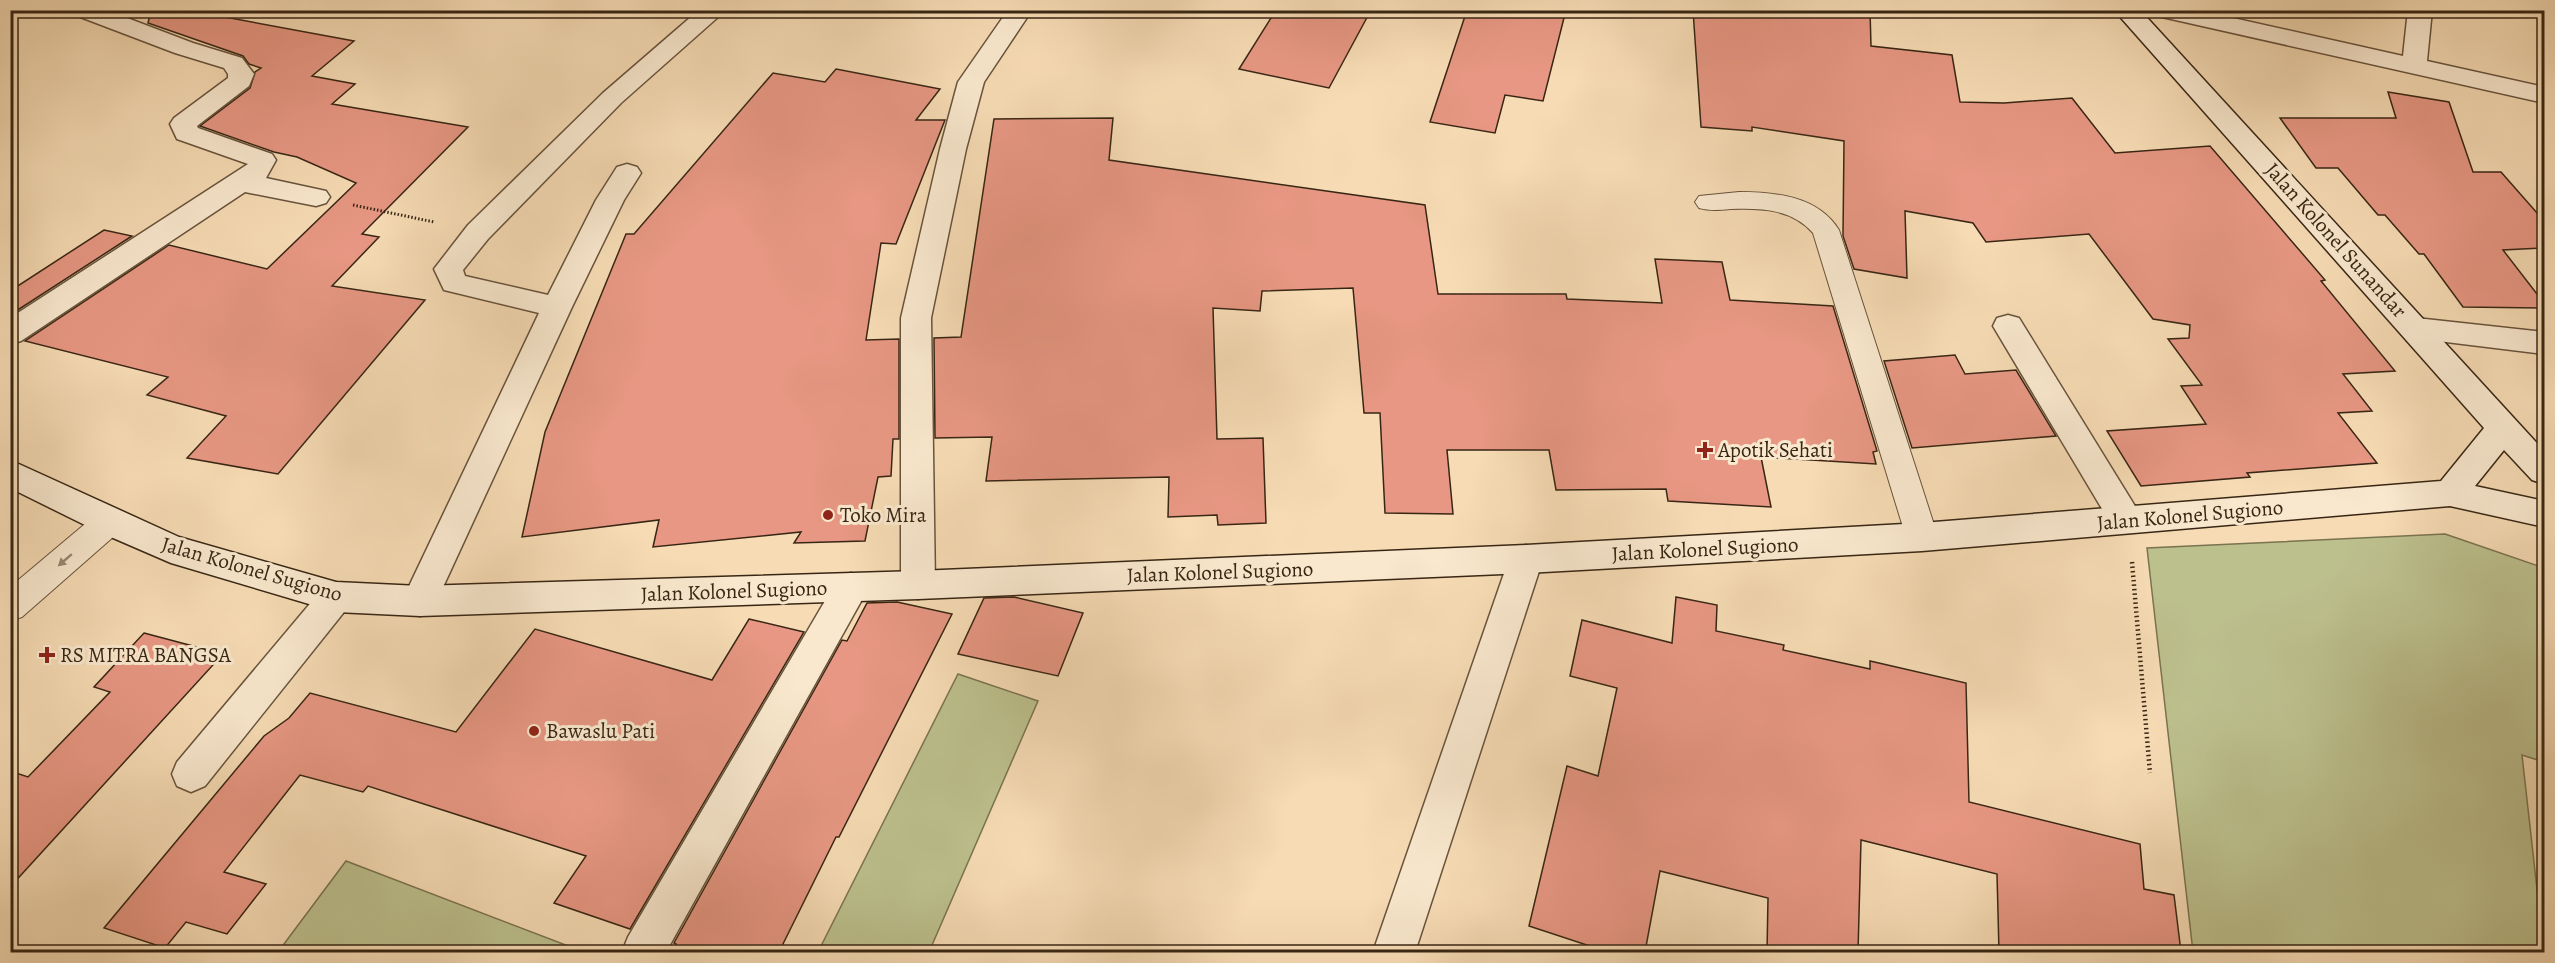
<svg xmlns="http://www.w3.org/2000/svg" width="2555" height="963" font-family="Alegreya,serif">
  <rect width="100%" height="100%" fill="#f6dbb4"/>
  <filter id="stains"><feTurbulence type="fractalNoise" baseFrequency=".00333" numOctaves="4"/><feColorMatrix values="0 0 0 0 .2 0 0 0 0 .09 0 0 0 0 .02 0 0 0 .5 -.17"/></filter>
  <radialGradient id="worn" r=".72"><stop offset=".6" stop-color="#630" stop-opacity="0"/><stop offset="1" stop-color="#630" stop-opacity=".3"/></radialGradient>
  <g fill="#bcc08d" stroke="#7a7350" stroke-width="1.5">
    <polygon points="2445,534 2544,568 2544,762 2522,755 2544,952 2193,952 2147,548"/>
    <polygon points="958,674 1038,701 929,952 818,952"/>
    <polygon points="346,861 584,952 278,952"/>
  </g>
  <g fill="#e79783" stroke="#382614" stroke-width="1.5">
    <polygon points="151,10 187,10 354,41 312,76 355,84 332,104 468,127 362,234 379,237 332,286 425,300 278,474 187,458 226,416 147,395 168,377 25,341 169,245 267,269 356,183 297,157 274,152 200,126 250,88 255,72 261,68 249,64 243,56 148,23"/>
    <polygon points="1276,10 1371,10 1329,88 1239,69"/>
    <polygon points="1467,10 1566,10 1543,101 1505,95 1495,133 1430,122"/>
    <polygon points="1693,10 1870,10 1871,46 1952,55 1960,102 2004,103 2072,98 2115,153 2210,146 2325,280 2321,281 2395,371 2343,374 2372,411 2338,413 2377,463 2247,473 2250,477 2141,486 2107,431 2206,424 2181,386 2202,385 2168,339 2189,338 2190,325 2153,319 2089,234 1986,242 1973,223 1905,211 1907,278 1854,269 1843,236 1844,141 1752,127 1752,131 1701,127"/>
    <polygon points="836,69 940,89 916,120 945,120 896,244 881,243 866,340 899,339 899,439 893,439 891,476 878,477 865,541 794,543 801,532 653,547 659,520 522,537 545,432 626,234 634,234 773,73 825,82"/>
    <polygon points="2388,92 2449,102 2473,172 2501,172 2544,221 2544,248 2503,250 2544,303 2544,308 2463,307 2424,254 2419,254 2385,215 2378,215 2338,168 2316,168 2280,118 2396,118"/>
    <polygon points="1113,118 1109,160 1425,205 1438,294 1566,294 1567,299 1662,303 1655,259 1722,262 1730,300 1833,306 1877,451 1873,452 1876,464 1761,457 1771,507 1668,501 1666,489 1556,490 1549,450 1447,450 1453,514 1385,513 1380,413 1364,413 1353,288 1262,291 1260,311 1213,308 1217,439 1263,438 1266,523 1218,525 1217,515 1168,517 1169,477 986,481 992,437 935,438 934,338 961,337 994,119"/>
    <polygon points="104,230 132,236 10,315 10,291"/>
    <polygon points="1955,355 1965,374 2016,370 2056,436 1912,448 1884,361"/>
    <polygon points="1014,597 1083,613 1058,676 958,654 984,598"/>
    <polygon points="1676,597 1717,605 1716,631 1784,645 1783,650 1870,669 1870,661 1966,683 1969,802 2140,844 2144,889 2174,895 2181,952 1999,952 1997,874 1861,840 1858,952 1767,952 1768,898 1660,871 1645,952 1608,952 1529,926 1567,766 1598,776 1617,688 1570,676 1582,620 1672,643"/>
    <polygon points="897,602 952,614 839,837 836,837 779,952 671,952 676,944 674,943 842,640 847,641 867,603"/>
    <polygon points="749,619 804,632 630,929 554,903 586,856 368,786 363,792 300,775 224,872 266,884 227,934 186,922 165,948 104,928 264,736 289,718 310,693 456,732 535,629 712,680"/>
    <polygon points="144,633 223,654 10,887 10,771 28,777 110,692 94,687"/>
  </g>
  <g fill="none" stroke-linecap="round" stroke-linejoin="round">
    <g stroke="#68533c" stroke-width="2">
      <g id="service">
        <path d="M1739 192C1775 192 1818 196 1839 230L1938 537 1933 546 1922 550 1911 546 1906 537 1813 233C1792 209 1762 208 1731 209 1720 210 1710 211 1699 208L1695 202 1699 196Z"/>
        <polygon points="109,509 120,513 125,522 120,531 22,617 10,621 10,587 98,513"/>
      </g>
    </g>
    <g stroke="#68533c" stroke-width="3">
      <g id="minor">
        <polygon points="71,10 106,10 193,43 242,58 254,74 249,86 197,126 198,128 272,154 276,160 266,178 326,191 330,197 326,203 316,206 245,192 21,341 10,344 10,318 248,164 177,139 170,124 174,118 228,78 228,74 224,68 175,53 75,15"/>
        <polygon points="699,10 726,10 621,103 488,239 463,270 465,276 548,295 596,200 617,167 627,164 637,167 641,173 624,200 572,307 432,611 420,616 408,611 402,601 539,313 444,290 434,269 468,225 603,93"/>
        <polygon points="1008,10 1032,10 984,82 966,149 931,318 935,585 930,595 918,599 906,595 901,585 901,318 940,149 958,82"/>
        <polygon points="2150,10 2197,10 2403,56 2408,10 2432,10 2427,61 2544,87 2544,103 2162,17 2154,15"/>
        <polygon points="2008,315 2019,318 2138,511 2143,520 2138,529 2126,533 2114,529 1993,326 1997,318"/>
        <polygon points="2416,318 2544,332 2544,354 2405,337 2401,329 2405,321"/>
        <polygon points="1526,545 1538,549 1543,559 1415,952 1373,952 1509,559 1514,549"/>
        <polygon points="851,573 863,577 869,587 666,952 622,952 628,937 839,577"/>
        <polygon points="336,582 348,587 354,597 348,607 205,786 191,792 177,786 172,774 177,762 324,587"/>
      </g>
    </g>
    <g stroke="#382614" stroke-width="3">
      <polygon id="secondary" points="2114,10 2140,10 2544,451 2544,484 2532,480 2504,450 2475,486 2544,501 2544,527 2450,506 1922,551 1526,573 918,599 420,616 336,612 171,563 97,531 10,488 10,460 179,537 336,582 420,586 918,571 1526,545 1922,523 2441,481 2484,428"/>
    </g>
    <polyline stroke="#382614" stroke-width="3" stroke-dasharray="1.5 2" stroke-linecap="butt" points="353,205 434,222"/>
    <polyline stroke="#382614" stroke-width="4.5" stroke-dasharray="1.5 3" stroke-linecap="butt" points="2132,562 2150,773"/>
    <use href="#service" fill="#f9e8ce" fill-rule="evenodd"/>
    <use href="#minor" fill="#f9e8ce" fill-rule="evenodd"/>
    <use href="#secondary" fill="#f9e8ce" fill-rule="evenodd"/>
  </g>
  <defs><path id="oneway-solid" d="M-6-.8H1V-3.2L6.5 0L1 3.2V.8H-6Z" transform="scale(1.5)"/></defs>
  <use fill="#988771" href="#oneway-solid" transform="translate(65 560) rotate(139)"/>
  <g fill="#8f2418" stroke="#f9e8ce" stroke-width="2">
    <path d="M1702 441h6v6h6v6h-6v6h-6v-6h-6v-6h6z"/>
    <circle cx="828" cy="515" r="6"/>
    <path d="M44 646h6v6h6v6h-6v6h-6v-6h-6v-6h6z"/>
    <circle cx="534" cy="731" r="6"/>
  </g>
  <g text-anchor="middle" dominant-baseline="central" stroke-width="6" stroke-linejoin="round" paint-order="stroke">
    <g font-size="21" fill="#382614" stroke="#f9e8ce">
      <text transform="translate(2336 240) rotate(48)">Jalan Kolonel Sunandar</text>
      <text transform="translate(2190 515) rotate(-5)">Jalan Kolonel Sugiono</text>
      <text transform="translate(1705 549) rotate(-3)">Jalan Kolonel Sugiono</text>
      <text transform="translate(252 569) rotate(16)">Jalan Kolonel Sugiono</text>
      <text transform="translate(1220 572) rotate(-2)">Jalan Kolonel Sugiono</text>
      <text transform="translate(734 591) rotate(-2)">Jalan Kolonel Sugiono</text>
    </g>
    <g font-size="21" fill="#382614" stroke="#f9e8ce" text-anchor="start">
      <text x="1718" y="450">Apotik Sehati</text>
      <text x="840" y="515">Toko Mira</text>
      <text x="60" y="655">RS MITRA BANGSA</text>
      <text x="546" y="731">Bawaslu Pati</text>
    </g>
  </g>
  <rect width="2555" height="963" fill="none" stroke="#f6dbb4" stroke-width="36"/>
  <rect x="12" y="12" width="2531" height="939" fill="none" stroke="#382614" stroke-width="3"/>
  <rect x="18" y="18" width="2519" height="927" fill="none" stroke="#382614" stroke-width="1.5"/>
  <rect width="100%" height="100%" filter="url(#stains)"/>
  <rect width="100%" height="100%" fill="url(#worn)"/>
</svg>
